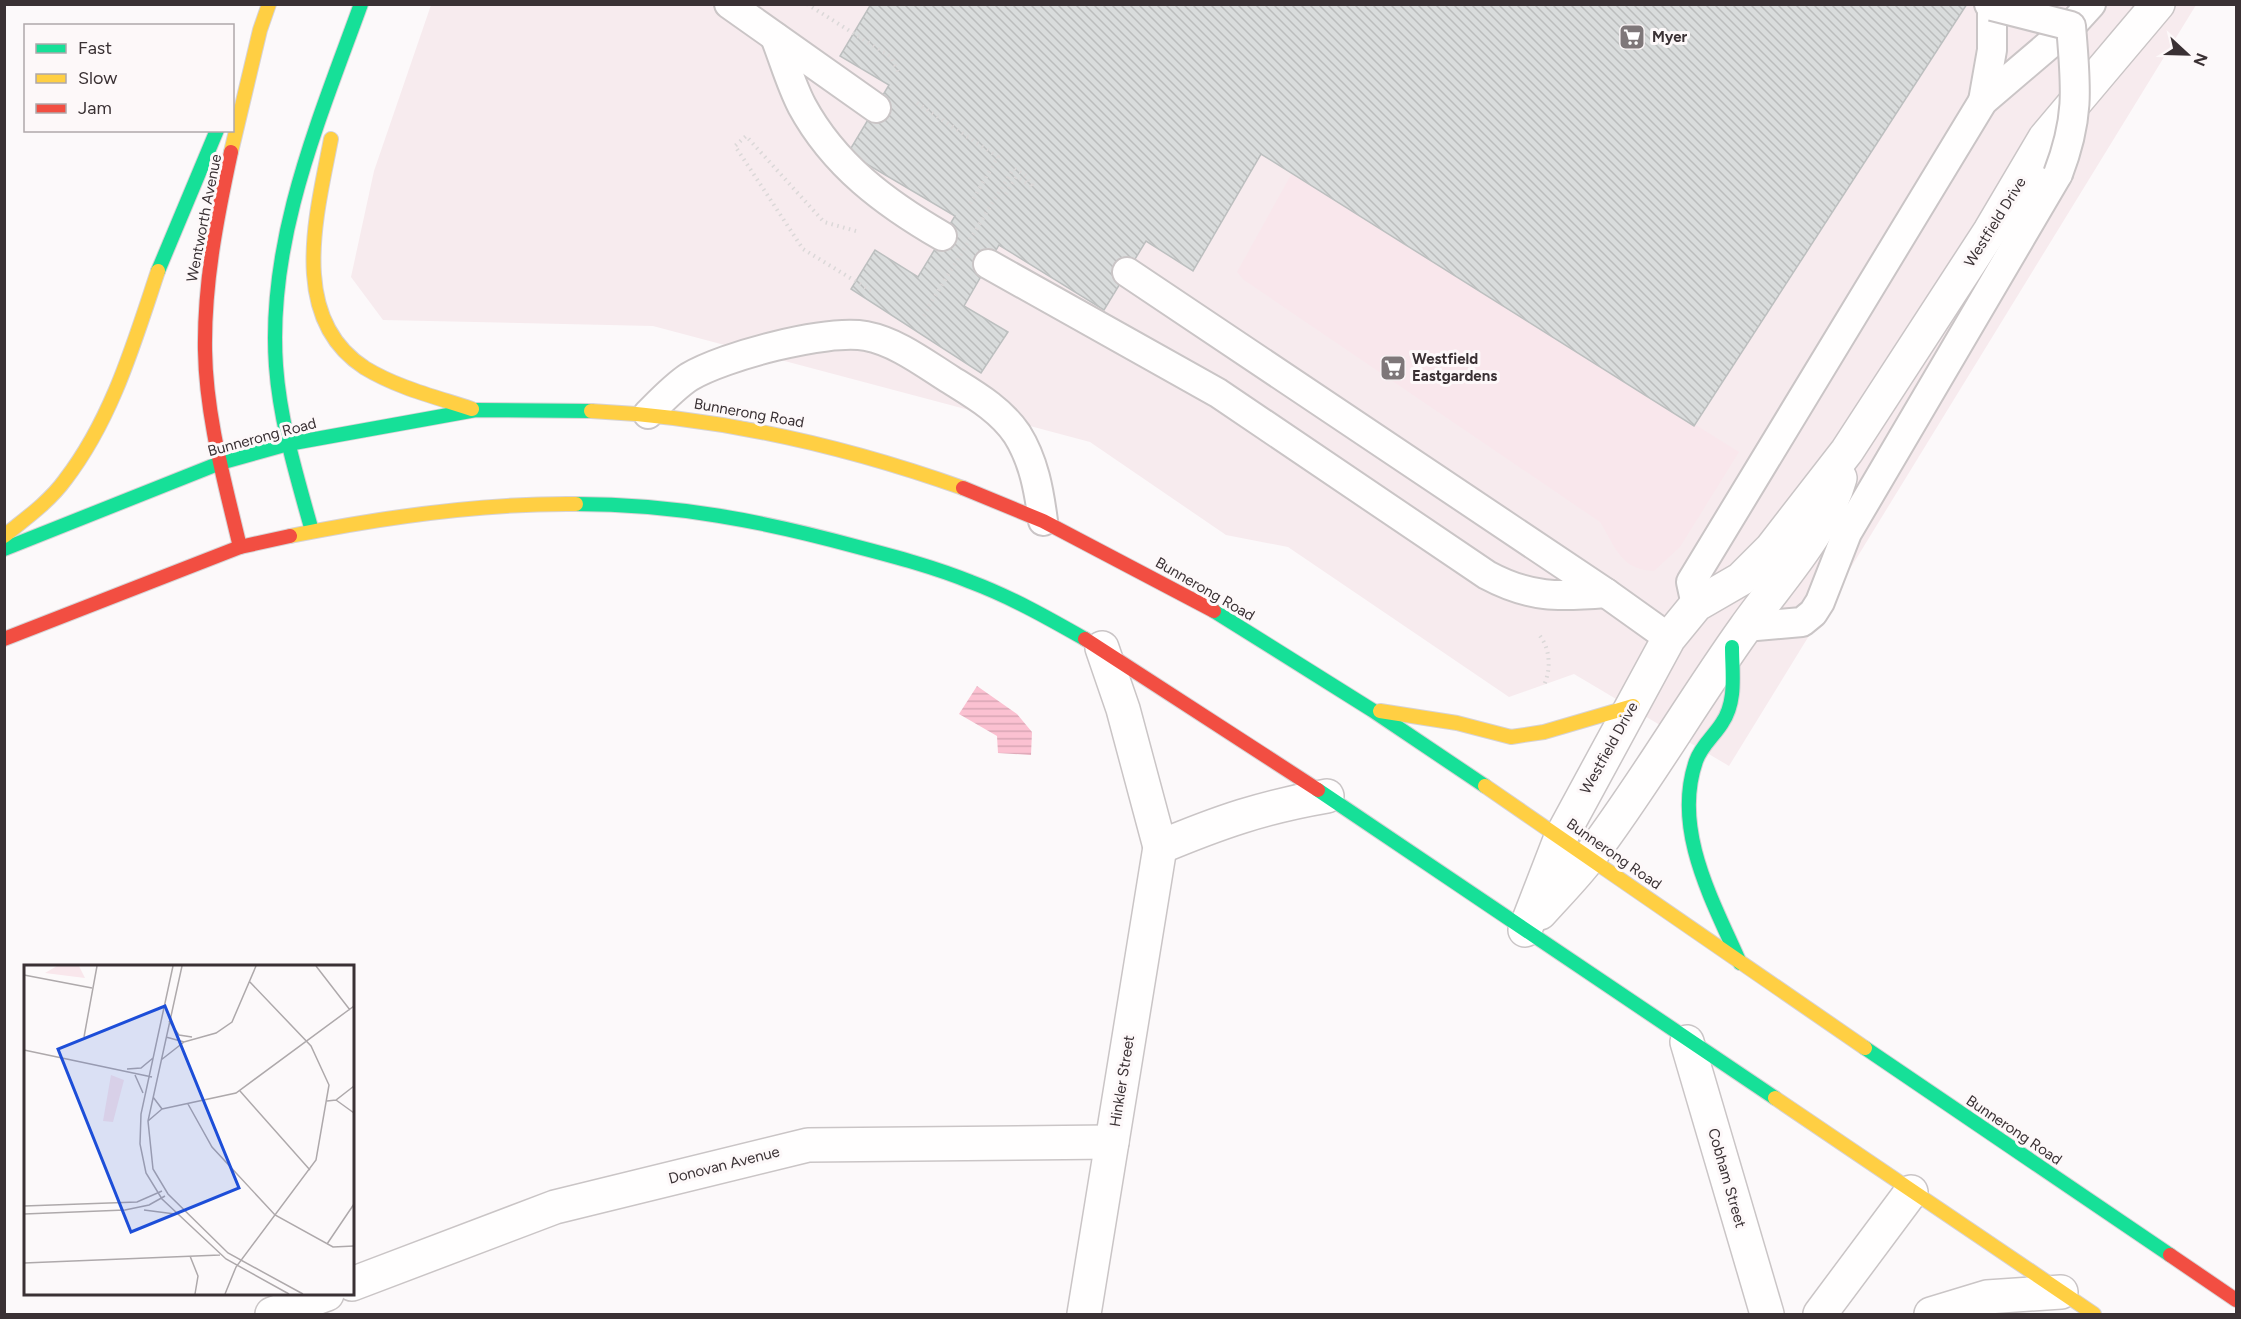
<svg xmlns="http://www.w3.org/2000/svg" width="2241" height="1319" font-family="Figtree,sans-serif">
  <defs>
    <pattern id="water-rules" width="6" height="5" patternUnits="userSpaceOnUse" patternTransform="scale(1.5)"><rect width="6" height="5" fill="#fbc1d1"/><path d="M0 2.5h6" fill="none" stroke="#d8a6b4"/></pattern>
    <pattern id="building-back-hatch" width="6" height="6" patternUnits="userSpaceOnUse" patternTransform="scale(1.5)"><rect width="6" height="6" fill="#d9dcdc"/><path d="M-1 5l2 2M0 0l6 6M5-1l2 2" fill="none" stroke="#bbbdbd"/></pattern>
  </defs>
  <rect width="100%" height="100%" fill="#fcf9fa"/>
  <polygon fill="#f7ebee" points="431,5 2196,5 1729,766 1574,674 1509,697 1288,547 1226,535 1090,442 653,326 383,320 351,277 374,171"/>
  <path fill="#f9e7ec" d="M1292 173 1739 452 1680 547 1654 571C1621 570 1616 548 1600 522L1244 280 1237 272Z"/>
  <polygon fill="url(#water-rules)" points="977,686 1017,714 1032,732 1031,755 998,753 997,736 959,714"/>
  <polygon fill="url(#building-back-hatch)" stroke="#bcbfbf" stroke-width="1.5" points="871,4 1967,4 1694,426 1261,154 1193,271 1146,241 1104,310 999,245 964,306 1008,332 981,373 851,289 875,250 918,277 955,216 848,153 889,85 840,56"/>
  <g fill="none" stroke-linecap="round" stroke-linejoin="round">
    <g stroke="#cac5c6" stroke-width="32">
      <g id="lane">
        <polyline points="729,4 876,108"/>
        <path d="M775 37C784 60 791 85 802 106 834 165 885 203 942 236"/>
        <polyline points="1983,101 1992,50 1992,6 1989,4"/>
        <path d="M988 264 1218 393 1487 575C1530 598 1558 597 1606 593"/>
        <polyline points="1127,272 1606,593 1669,638"/>
        <path d="M648 414C661 401 674 387 689 377 724 356 826 329 866 336 897 342 924 363 951 380 975 395 1001 410 1017 434 1034 461 1039 491 1043 521"/>
        <polyline points="1696,605 1691,582 1983,101 2071,26 2091,4"/>
        <polyline points="1745,627 1802,622 1813,613 1820,602 1847,533 2058,174"/>
      </g>
    </g>
    <g stroke="#cac5c6" stroke-width="36">
      <g id="street">
        <path d="M1102 648 1123 709 1160 847C1220 822 1263 807 1327 796"/>
        <path d="M1540 913C1557 894 1576 875 1591 855 1646 782 1692 702 1745 628 1778 581 1824 534 1840 478"/>
        <polyline points="1525,930 1561,837 1669,638 1696,605 1741,579 1771,549 1847,451 1990,231 2045,138 2158,4"/>
        <polyline points="1687,1042 1767,1314"/>
        <polyline points="352,1284 555,1207 808,1145 1112,1142"/>
        <polyline points="272,1314 327,1294"/>
        <polyline points="1084,1314 1160,847"/>
        <polyline points="1820,1314 1911,1192"/>
        <polyline points="1931,1314 1987,1297 2061,1292"/>
      </g>
    </g>
    <g stroke="#d7d3d5" stroke-width="16">
      <g id="fast">
        <polyline points="158,271 217,130"/>
        <path d="M576 504C675 504 763 521 858 547 896 557 934 567 971 582 1011 597 1048 618 1085 639"/>
        <path d="M312 531C297 477 280 422 276 366 267 240 319 120 361 4"/>
        <polyline points="4,549 220,463 288,444 476,410 591,411"/>
        <polyline points="1214,611 1372,710 1485,786"/>
        <path d="M1732 647C1732 673 1737 701 1722 723 1714 736 1701 746 1696 761 1672 830 1713 901 1740 963"/>
        <polyline points="1318,790 1775,1098"/>
        <polyline points="1865,1048 2170,1255"/>
      </g>
    </g>
    <g stroke="#d7d3d5" stroke-width="16">
      <g id="slow">
        <path d="M331 139C317 213 287 318 365 368 398 388 436 397 472 409"/>
        <polyline points="231,152 260,30 269,4"/>
        <path d="M591 411C719 417 842 445 963 488"/>
        <path d="M4 536C25 519 49 502 65 480 112 419 134 343 158 271"/>
        <path d="M290 536C384 517 480 503 576 504"/>
        <polyline points="1380,711 1457,723 1511,737 1544,732 1633,706"/>
        <polyline points="1485,786 1865,1048"/>
        <polyline points="1775,1098 2094,1314"/>
      </g>
    </g>
    <g stroke="#d7d3d5" stroke-width="16">
      <g id="jam">
        <path d="M231 152C217 217 204 283 205 350 206 417 225 483 240 547"/>
        <polyline points="963,488 1043,521 1214,611"/>
        <polyline points="4,639 240,547 290,536"/>
        <polyline points="1085,639 1318,790"/>
        <polyline points="2170,1255 2236,1300"/>
      </g>
    </g>
    <g stroke="#dbd8d8" stroke-width="4" stroke-dasharray="1.5 4.5" stroke-linecap="butt">
      <polyline points="807,4 891,57 898,72"/>
      <polyline points="917,103 998,157 969,206"/>
      <polyline points="1006,194 1016,177 1034,187 1026,176 1014,168"/>
      <polyline points="856,231 824,222 746,136 735,146 803,249 873,292"/>
      <polyline points="924,316 929,306"/>
      <path d="M1540 636C1551 650 1551 672 1543 687"/>
    </g>
    <use href="#lane" stroke="#fffefe" stroke-width="28"/>
    <use href="#street" stroke="#fffefe" stroke-width="33"/>
    <use href="#fast" stroke="#16e098" stroke-width="14"/>
    <use href="#slow" stroke="#ffcf43" stroke-width="14"/>
    <use href="#jam" stroke="#f24e42" stroke-width="14"/>
    <g stroke="#cac5c6" stroke-width="32" stroke-linecap="butt">
      <path id="lane-bridge" d="M1992 6 2071 26C2076 86 2080 117 2058 174"/>
    </g>
    <polyline stroke="#dbd8d8" stroke-width="4" stroke-dasharray="1.5 4.5" stroke-linecap="butt" points="929,306 1014,168"/>
    <use href="#lane-bridge" stroke="#fffefe" stroke-width="28"/>
  </g>
  <defs>
    <g id="supermarket-square" transform="scale(1.35)"><rect x="-9" y="-9" width="18" height="18" rx="4" fill="#7e7779" stroke="#fdf8f9"/><path d="M-6-5.5h2.5l.6 2H6L4.5 2H-2.5L-4.4-4H-6ZM-1.5 3.2a1.3 1.3 0 1 0 .1 0ZM3 3.2a1.3 1.3 0 1 0 .1 0Z" fill="#fff"/></g>
  </defs>
  <g fill-rule="evenodd">
    <use href="#supermarket-square" x="1632" y="37"/>
    <use href="#supermarket-square" x="1393" y="368"/>
  </g>
  <g text-anchor="middle" dominant-baseline="central" stroke-width="6" stroke-linejoin="round" paint-order="stroke">
    <g font-size="15" font-weight="bold" fill="#3a3134" stroke="#fdf8f9" text-anchor="start">
      <text x="1652" y="37">Myer</text>
      <text x="1412" y="359">Westfield<tspan x="1412" dy="17">Eastgardens</tspan></text>
    </g>
    <g font-size="15" fill="#3a3134" stroke="#fdf8f9">
      <text transform="translate(204 218) rotate(-79)">Wentworth Avenue</text>
      <text transform="translate(1995 222) rotate(-58)">Westfield Drive</text>
      <text transform="translate(749 413) rotate(10)">Bunnerong Road</text>
      <text transform="translate(262 437) rotate(-15)">Bunnerong Road</text>
      <text transform="translate(1205 589) rotate(30)">Bunnerong Road</text>
      <text transform="translate(1609 748) rotate(-61)">Westfield Drive</text>
      <text transform="translate(1614 854) rotate(35)">Bunnerong Road</text>
      <text transform="translate(1122 1081) rotate(-81)">Hinkler Street</text>
      <text transform="translate(2014 1130) rotate(34)">Bunnerong Road</text>
      <text transform="translate(724 1165) rotate(-14)">Donovan Avenue</text>
      <text transform="translate(1727 1178) rotate(74)">Cobham Street</text>
    </g>
  </g>
  <g transform="translate(24 965)">
    <rect width="330" height="330" fill="#fcf9fa"/>
    <path d="M33 1H55L61 13 21 8ZM87 110 100 115 89 157 79 156Z" fill="#f9e7ec"/>
    <path fill="none" stroke="#aea9ab" stroke-width="1.5" d="M149 1 117 149 116 179 122 208 138 234 202 294 265 329M158 1 124 156 129 204 144 229 204 288 279 329M292 1 326 45M0 10 68 23M145 56 155 70 168 72M60 72 73 1M142 72 160 77 192 68 208 57 232 1M0 85 128 112M137 95 160 77M103 104 117 103 129 93M111 110 119 128M216 126 286 205M312 135 330 148M303 136 312 135 330 121M164 139 188 182 251 250 309 282 330 281M138 144 212 128 330 41M124 156 138 144 129 132M0 241 113 237 138 226M120 245 151 249M0 249 101 245 125 240 141 231M303 279 330 239M166 291 174 311 171 329M0 298 196 290M201 329 212 302 292 195 305 120 287 81 225 16"/>
    <path fill="#1d4ed8" fill-opacity="0.15" stroke="#1d4ed8" stroke-width="3" d="M141 41 215 223 107 267 34 84Z"/>
    <rect width="330" height="330" fill="none" stroke="#3a3134" stroke-width="3"/>
  </g>
  <rect width="2241" height="1319" fill="none" stroke="#3a3134" stroke-width="12"/>
  <rect x="24" y="24" width="210" height="108" fill="#fdf8f9" stroke="#afa8aa" stroke-width="1.5"/>
  <rect x="36" y="44" width="30" height="9" fill="#16e098" stroke="#afa8aa" stroke-width="1.5"/>
  <text x="78" y="54" font-size="18" fill="#3a3134">Fast</text>
  <rect x="36" y="74" width="30" height="9" fill="#ffcf43" stroke="#afa8aa" stroke-width="1.5"/>
  <text x="78" y="84" font-size="18" fill="#3a3134">Slow</text>
  <rect x="36" y="104" width="30" height="9" fill="#f24e42" stroke="#afa8aa" stroke-width="1.5"/>
  <text x="78" y="114" font-size="18" fill="#3a3134">Jam</text>
  <g transform="translate(2187 54) rotate(112)" stroke="#fdf8f9" stroke-width="4.5" paint-order="stroke">
  <path d="M0-4.5L10 22L0 15L-10 22Z" fill="#3a3134"/>
  <text y="-9" font-size="16" font-weight="bold" text-anchor="middle" fill="#3a3134">N</text>
  </g>
</svg>
